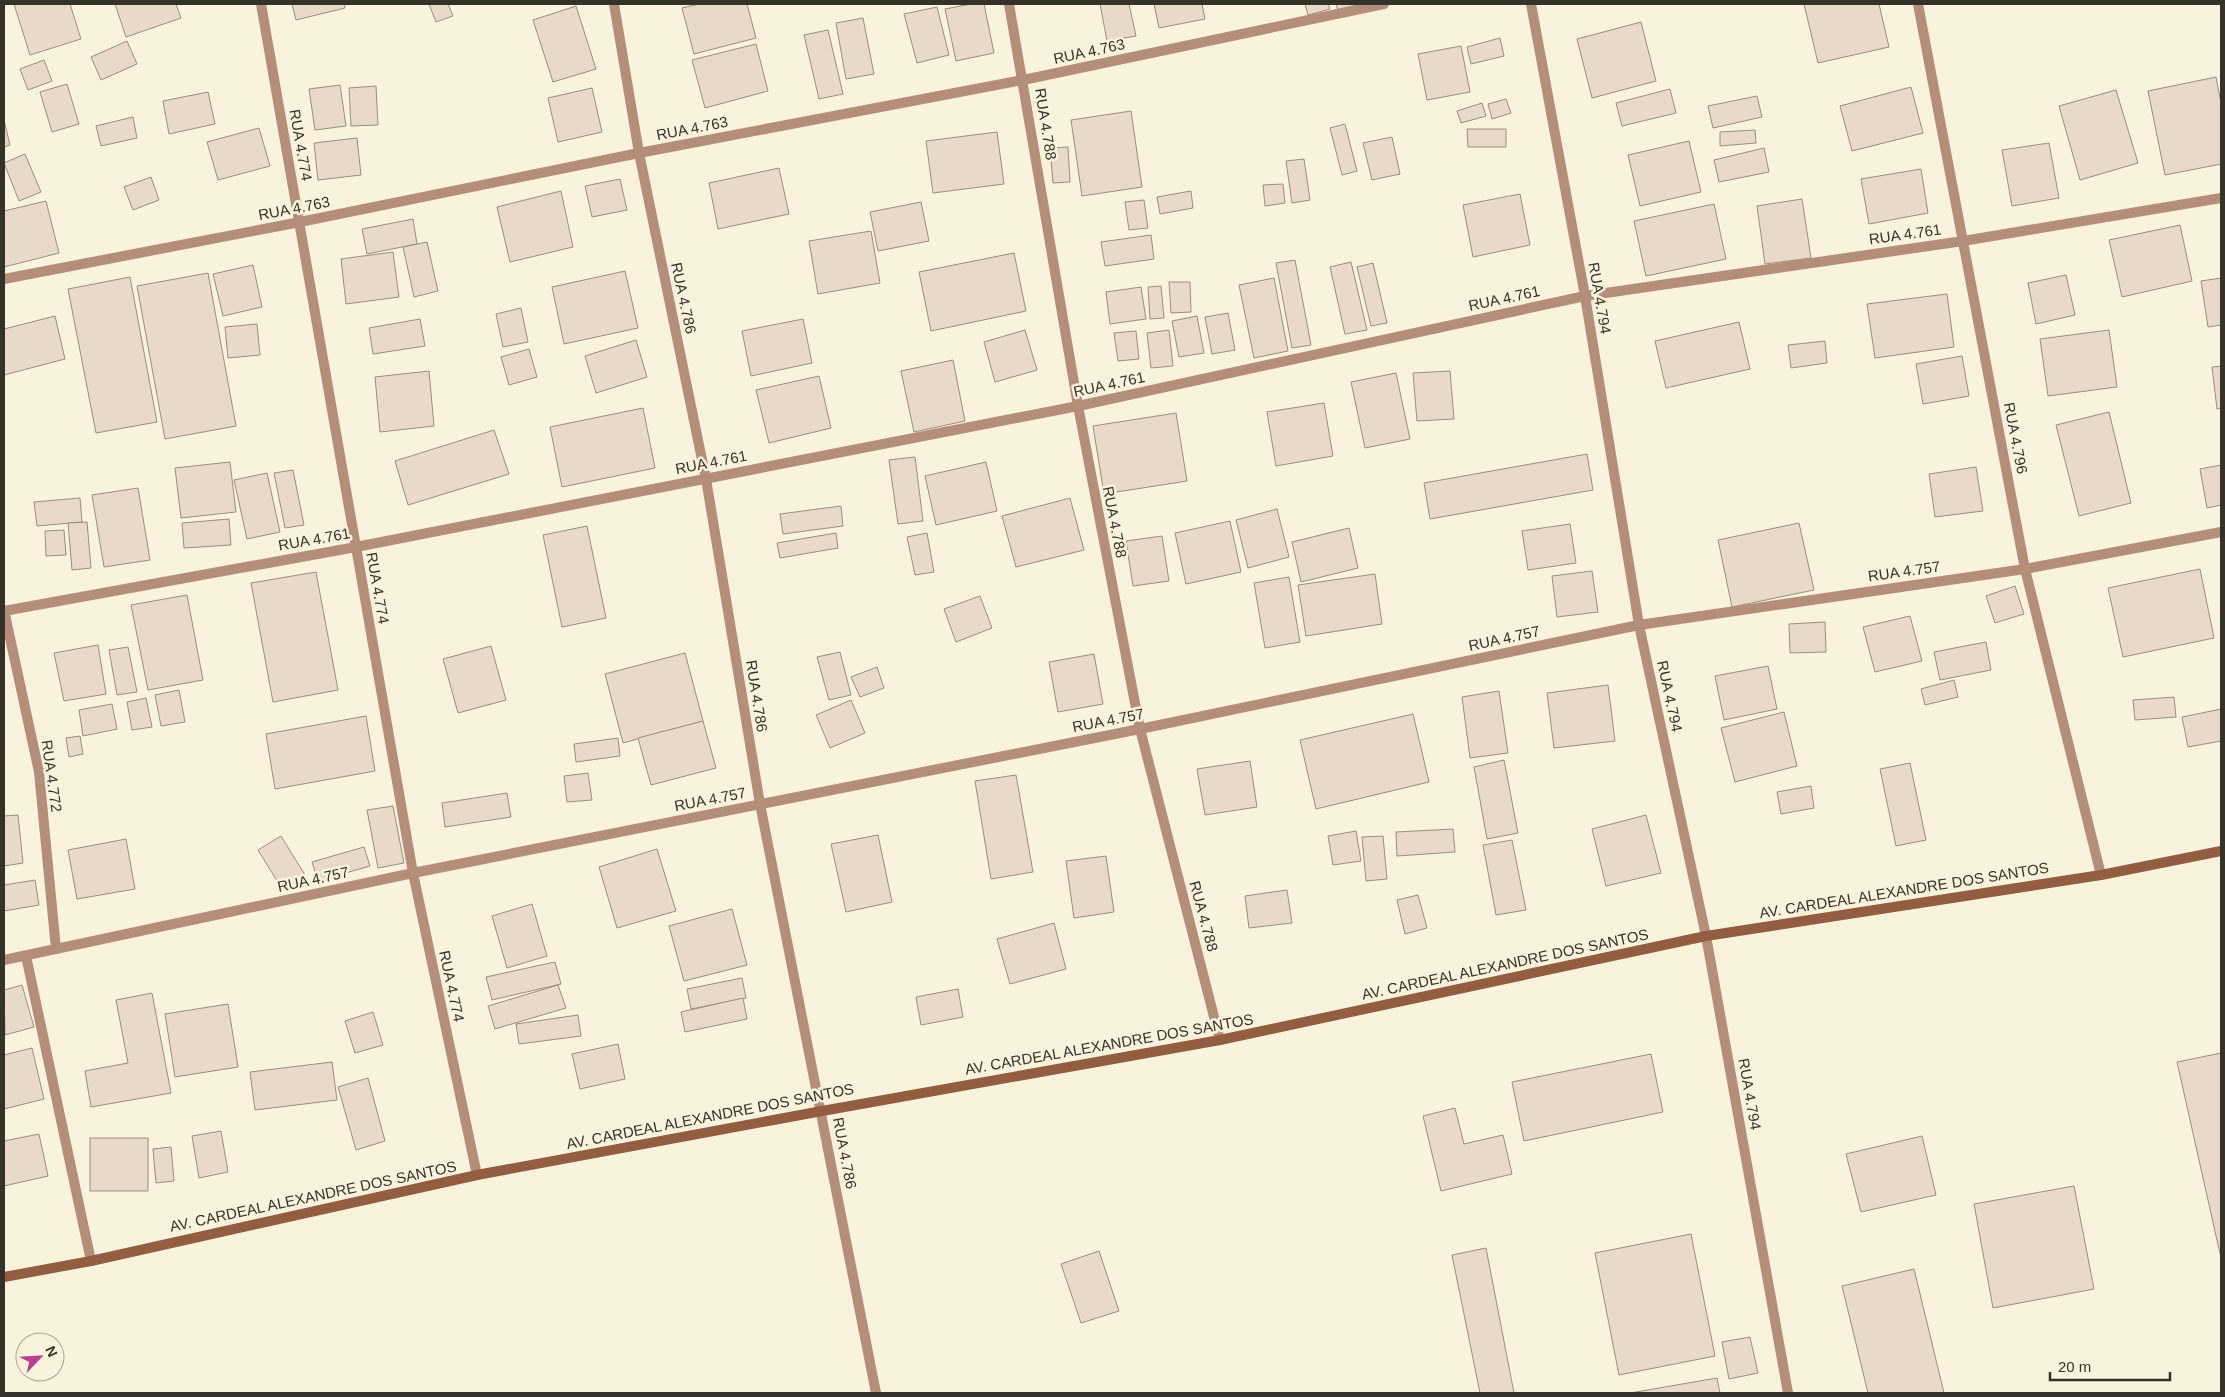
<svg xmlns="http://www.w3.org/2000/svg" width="2225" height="1397" font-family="Helvetica,sans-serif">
  <rect width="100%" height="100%" fill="#f9f3dd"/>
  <g fill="#e8d9c8" stroke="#9b8d7d">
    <polygon points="14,4 70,4 81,39 30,55"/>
    <polygon points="115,4 176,4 181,18 126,37"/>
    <polygon points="292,4 344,4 345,8 296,20"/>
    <polygon points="429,4 448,4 453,16 436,22"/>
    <polygon points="699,4 747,4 756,38 694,54 682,8"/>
    <polygon points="971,4 984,4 994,53 956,61 945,9"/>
    <polygon points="1100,4 1129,4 1136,36 1107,41"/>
    <polygon points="1154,4 1202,4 1205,19 1159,28"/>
    <polygon points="1305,4 1328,4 1330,9 1308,15"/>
    <polygon points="1336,4 1367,4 1338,10"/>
    <polygon points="1804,4 1879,4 1889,47 1818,63"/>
    <polygon points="576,6 596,69 553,82 533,20"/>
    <polygon points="937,7 949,55 917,63 904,14"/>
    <polygon points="863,18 874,74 846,79 836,23"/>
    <polygon points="1641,22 1656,81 1592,98 1577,39"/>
    <polygon points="828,30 843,94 819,99 804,35"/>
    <polygon points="1500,38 1504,56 1471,64 1467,47"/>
    <polygon points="127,41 137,64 101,80 91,57"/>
    <polygon points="756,44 768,91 705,108 692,60"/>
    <polygon points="1461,46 1470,92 1427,100 1418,54"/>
    <polygon points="44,60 52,81 28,90 20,69"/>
    <polygon points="2216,77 2221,103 2221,164 2165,175 2148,91"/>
    <polygon points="67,84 79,124 52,132 40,92"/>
    <polygon points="340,85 346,126 315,130 309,89"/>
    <polygon points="376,86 378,125 351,126 349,88"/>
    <polygon points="1911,87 1923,133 1852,151 1840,106"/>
    <polygon points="592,88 602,132 558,142 548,98"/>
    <polygon points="1670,89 1676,113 1622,126 1616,103"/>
    <polygon points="2116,90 2138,163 2080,180 2059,106"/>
    <polygon points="208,92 215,124 169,134 163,101"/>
    <polygon points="1757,96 1762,117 1713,128 1708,106"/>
    <polygon points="1506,99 1511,113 1492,119 1488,104"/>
    <polygon points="1482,103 1486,116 1461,123 1457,111"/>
    <polygon points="1131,111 1142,187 1082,196 1071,120"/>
    <polygon points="133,117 137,138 101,146 96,126"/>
    <polygon points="4,120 10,145 4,147"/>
    <polygon points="1345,124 1357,171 1342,175 1330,128"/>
    <polygon points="259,128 270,166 218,180 207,142"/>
    <polygon points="1467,129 1506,129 1506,147 1468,147"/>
    <polygon points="1755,130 1756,143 1720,146 1720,132"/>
    <polygon points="997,132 1004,184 933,193 926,141"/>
    <polygon points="1392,137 1400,174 1372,180 1363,143"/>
    <polygon points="357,138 361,175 318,180 314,143"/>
    <polygon points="1689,141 1701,192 1640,206 1628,155"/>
    <polygon points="2049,143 2059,198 2012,206 2002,150"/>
    <polygon points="1068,147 1070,182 1053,183 1050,148"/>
    <polygon points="1764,148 1769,172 1719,182 1714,160"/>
    <polygon points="25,154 41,192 19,201 4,163"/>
    <polygon points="1304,159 1310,200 1292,203 1286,161"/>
    <polygon points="779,168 789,214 718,229 709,183"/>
    <polygon points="1921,169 1928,213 1869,224 1861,179"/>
    <polygon points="151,177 159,200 133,210 124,187"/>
    <polygon points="620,179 627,210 592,217 585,186"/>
    <polygon points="1283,184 1285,203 1265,206 1263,185"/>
    <polygon points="561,191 573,247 510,262 497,207"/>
    <polygon points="1191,191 1193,208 1160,214 1157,197"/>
    <polygon points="1520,194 1530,245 1473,257 1463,205"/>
    <polygon points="1802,199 1811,258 1765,264 1757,206"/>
    <polygon points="1144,200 1148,228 1129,230 1125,202"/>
    <polygon points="46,201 59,253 4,267 4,211"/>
    <polygon points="921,202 929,241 878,251 870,212"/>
    <polygon points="1714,204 1726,259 1646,276 1634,221"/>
    <polygon points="413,219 417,244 367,254 362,229"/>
    <polygon points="2180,225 2192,281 2122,297 2109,240"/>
    <polygon points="871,231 880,283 818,294 809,241"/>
    <polygon points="1151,235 1154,259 1105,266 1101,242"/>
    <polygon points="427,242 438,291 414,297 403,247"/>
    <polygon points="393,252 399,297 346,304 341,259"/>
    <polygon points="1014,253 1026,311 931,331 919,272"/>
    <polygon points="1295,260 1311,345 1292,348 1276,263"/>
    <polygon points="1351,262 1367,330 1345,334 1330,267"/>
    <polygon points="1373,263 1387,323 1371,326 1357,267"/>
    <polygon points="253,265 262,307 223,316 213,274"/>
    <polygon points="625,271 638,328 564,344 552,287"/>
    <polygon points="208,273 236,426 165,439 137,286"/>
    <polygon points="2066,275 2075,315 2036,324 2028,283"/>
    <polygon points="130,277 157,422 96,433 68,289"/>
    <polygon points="1274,278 1288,351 1254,358 1239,285"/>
    <polygon points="2221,278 2221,325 2208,327 2201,281"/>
    <polygon points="1169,282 1190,282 1191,312 1171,313"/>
    <polygon points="1161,286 1164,318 1150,319 1148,287"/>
    <polygon points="1141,287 1146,319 1110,324 1106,292"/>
    <polygon points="1947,294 1954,347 1875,358 1867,304"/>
    <polygon points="521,308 528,342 503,347 496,314"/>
    <polygon points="1228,313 1235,350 1212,354 1205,317"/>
    <polygon points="55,316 65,359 4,375 4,329"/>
    <polygon points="1197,316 1204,353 1179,357 1172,321"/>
    <polygon points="420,319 425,346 373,354 369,328"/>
    <polygon points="803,319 812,363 751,376 742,331"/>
    <polygon points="1739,322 1750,369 1666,388 1655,341"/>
    <polygon points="257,324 260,355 228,358 225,327"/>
    <polygon points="1025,330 1037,370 995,382 984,342"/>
    <polygon points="1169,330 1173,366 1151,368 1147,333"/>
    <polygon points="2109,330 2117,387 2048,396 2040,339"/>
    <polygon points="1136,331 1139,359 1118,361 1114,333"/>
    <polygon points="636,340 647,377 596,393 585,356"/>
    <polygon points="1825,341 1827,363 1791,368 1788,345"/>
    <polygon points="529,349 537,377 509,385 501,357"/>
    <polygon points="1962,356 1969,396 1923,404 1916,364"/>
    <polygon points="953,360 965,421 914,432 901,371"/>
    <polygon points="2221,366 2221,408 2217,409 2212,367"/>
    <polygon points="429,371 434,426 380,432 375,377"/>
    <polygon points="1450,371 1454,419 1417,421 1413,373"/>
    <polygon points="1396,373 1410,439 1365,448 1351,382"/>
    <polygon points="819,376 831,428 769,443 756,390"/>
    <polygon points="1324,403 1333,456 1276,466 1267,412"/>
    <polygon points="643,408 655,468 562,487 550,427"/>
    <polygon points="2109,412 2131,503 2079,516 2056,425"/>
    <polygon points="1176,413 1187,481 1104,494 1093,426"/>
    <polygon points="494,430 509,474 408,505 395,461"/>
    <polygon points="1587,454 1593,490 1430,519 1424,483"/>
    <polygon points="915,457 923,521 898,524 889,460"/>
    <polygon points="230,462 236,512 181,518 175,468"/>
    <polygon points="986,462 997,511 936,525 925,476"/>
    <polygon points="2221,465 2221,505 2207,508 2200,469"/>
    <polygon points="1976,467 1983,511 1935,517 1929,474"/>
    <polygon points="293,470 304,525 285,528 274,473"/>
    <polygon points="267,473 280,532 247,539 234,480"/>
    <polygon points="138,488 150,560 104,567 92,495"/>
    <polygon points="80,498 82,522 37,526 34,502"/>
    <polygon points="1070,498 1084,550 1016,567 1002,516"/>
    <polygon points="841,506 843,526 783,534 780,514"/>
    <polygon points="1277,509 1289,557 1248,568 1236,520"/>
    <polygon points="229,519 231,545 184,548 182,523"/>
    <polygon points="1230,521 1241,572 1186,584 1175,533"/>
    <polygon points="87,522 91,568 72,570 68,523"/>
    <polygon points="1799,523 1814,590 1732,607 1718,540"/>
    <polygon points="1570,524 1576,563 1528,570 1522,531"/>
    <polygon points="587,526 606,618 562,627 543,535"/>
    <polygon points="1349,528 1358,568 1301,582 1292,542"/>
    <polygon points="64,530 66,555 46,556 45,531"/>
    <polygon points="836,533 838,548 780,558 777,543"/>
    <polygon points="927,533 934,572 915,575 907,537"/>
    <polygon points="1162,536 1169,581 1133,586 1126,541"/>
    <polygon points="2200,569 2214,638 2123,657 2108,588"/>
    <polygon points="1592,571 1598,612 1557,617 1552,576"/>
    <polygon points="316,572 338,690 273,702 251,583"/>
    <polygon points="1375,574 1382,624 1306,636 1298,585"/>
    <polygon points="1289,577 1300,642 1265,648 1254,583"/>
    <polygon points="2015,586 2024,614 1995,623 1986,596"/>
    <polygon points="187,595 203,680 148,690 131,605"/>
    <polygon points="980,596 992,628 956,642 944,609"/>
    <polygon points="1910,616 1922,661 1875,672 1863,627"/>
    <polygon points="1825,622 1826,652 1790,653 1789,624"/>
    <polygon points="1986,642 1991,670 1940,680 1934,652"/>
    <polygon points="98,645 106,694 64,701 54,653"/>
    <polygon points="491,646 506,700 458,713 443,659"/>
    <polygon points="128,647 137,692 117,695 109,650"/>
    <polygon points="840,652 851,695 829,700 817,657"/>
    <polygon points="685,653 703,721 623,743 605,674"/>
    <polygon points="1094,654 1103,704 1058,712 1049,662"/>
    <polygon points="1768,666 1777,709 1724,720 1715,676"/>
    <polygon points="877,667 884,688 860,697 851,677"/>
    <polygon points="1954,680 1958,697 1925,705 1921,689"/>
    <polygon points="1608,685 1615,741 1554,748 1547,693"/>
    <polygon points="179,690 185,722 161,726 155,695"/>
    <polygon points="1499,691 1508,753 1470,758 1462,697"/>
    <polygon points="2174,697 2176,717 2135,720 2133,700"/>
    <polygon points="146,698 152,727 132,730 127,702"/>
    <polygon points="851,700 865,733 830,748 816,715"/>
    <polygon points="112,704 117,729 83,736 79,710"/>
    <polygon points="2221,709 2221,741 2188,747 2182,717"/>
    <polygon points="1784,712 1797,766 1735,782 1721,728"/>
    <polygon points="1413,714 1429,782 1316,809 1300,740"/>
    <polygon points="366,716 375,771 275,789 266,734"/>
    <polygon points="703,721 716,768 651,785 638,738"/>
    <polygon points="80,736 83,754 69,757 66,738"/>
    <polygon points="618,738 620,756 576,762 574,744"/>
    <polygon points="1504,760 1518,833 1487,839 1474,767"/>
    <polygon points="1250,761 1257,807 1205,815 1197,769"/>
    <polygon points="1910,763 1926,840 1896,846 1880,769"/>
    <polygon points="588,773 592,800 567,802 564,776"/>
    <polygon points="1016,775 1033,872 991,879 975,781"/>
    <polygon points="1811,786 1814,808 1781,814 1777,792"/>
    <polygon points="507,793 511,817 445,827 442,803"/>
    <polygon points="393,806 404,863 378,868 367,810"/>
    <polygon points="18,815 23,863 4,866 4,816"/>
    <polygon points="1646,815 1661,873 1606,886 1592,829"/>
    <polygon points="1453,829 1455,852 1397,856 1396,832"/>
    <polygon points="1356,831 1361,861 1333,865 1328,836"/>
    <polygon points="878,835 892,902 846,912 831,844"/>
    <polygon points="281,836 305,875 282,889 258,850"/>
    <polygon points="1383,836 1387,879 1366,881 1362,837"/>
    <polygon points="126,839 135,889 77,899 68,850"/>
    <polygon points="1512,840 1526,910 1496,915 1483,845"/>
    <polygon points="364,847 370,866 318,881 312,862"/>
    <polygon points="657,849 676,911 617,928 599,867"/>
    <polygon points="1106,856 1114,912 1074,918 1066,861"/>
    <polygon points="35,880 39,905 4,911 4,885"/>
    <polygon points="1287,890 1292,923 1249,928 1245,896"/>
    <polygon points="1418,895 1427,928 1405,934 1397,900"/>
    <polygon points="532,904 547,956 507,968 492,916"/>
    <polygon points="732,909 747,965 684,981 669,926"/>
    <polygon points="1054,923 1066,969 1010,984 997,939"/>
    <polygon points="555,962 561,984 492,1000 486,977"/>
    <polygon points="742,978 746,998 691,1009 687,989"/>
    <polygon points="22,985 34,1027 5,1035 4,990"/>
    <polygon points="558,985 566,1008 495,1029 488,1006"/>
    <polygon points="958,989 963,1017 921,1025 916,997"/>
    <polygon points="152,993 171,1093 91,1107 85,1071 128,1063 116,1000"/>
    <polygon points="743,998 747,1019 685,1032 681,1012"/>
    <polygon points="228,1004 238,1067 175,1077 165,1014"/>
    <polygon points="373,1012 383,1045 355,1053 345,1021"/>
    <polygon points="578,1015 581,1036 519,1044 516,1024"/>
    <polygon points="618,1044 625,1079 580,1089 572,1054"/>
    <polygon points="32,1048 44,1099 4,1109 4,1055"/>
    <polygon points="2221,1053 2221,1258 2177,1062"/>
    <polygon points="1651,1054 1663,1112 1524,1141 1512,1082"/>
    <polygon points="332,1062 337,1100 255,1110 250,1072"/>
    <polygon points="368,1078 385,1141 356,1150 338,1087"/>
    <polygon points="1455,1108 1464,1144 1503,1135 1512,1174 1441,1191 1423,1116"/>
    <polygon points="221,1131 228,1172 199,1178 192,1136"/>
    <polygon points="39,1134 48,1176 4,1186 4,1141"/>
    <polygon points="1922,1136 1936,1195 1861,1212 1846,1154"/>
    <rect x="90" y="1138" width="58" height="53"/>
    <polygon points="171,1147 174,1181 156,1183 153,1149"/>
    <polygon points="2074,1186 2094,1289 1993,1308 1974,1204"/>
    <polygon points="1691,1234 1715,1356 1619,1375 1595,1253"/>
    <polygon points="1486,1248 1514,1393 1480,1393 1452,1255"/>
    <polygon points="1099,1251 1119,1311 1081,1323 1061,1264"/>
    <polygon points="1914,1269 1944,1393 1868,1393 1842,1286"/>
    <polygon points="1750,1337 1758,1373 1729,1379 1722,1342"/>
    <polygon points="1717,1378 1720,1393 1630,1393"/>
  </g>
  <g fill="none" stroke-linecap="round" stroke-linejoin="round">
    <g stroke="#b48e7b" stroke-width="10">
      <polyline points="261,4 413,873 477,1175"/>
      <polyline points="614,4 639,153 706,479 760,804 876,1393"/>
      <polyline points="1009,4 1078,406 1140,729 1220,1040"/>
      <polyline points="1531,4 1585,296 1639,625 1706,936 1788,1393"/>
      <polyline points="1918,4 2025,569 2101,875"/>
      <polyline points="4,279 300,222 639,153 1023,80 1384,4"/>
      <polyline points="4,610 39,772 56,949"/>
      <polyline points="4,611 356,547 1078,406 1585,296 1963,241 2221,198"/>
      <polyline points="26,956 91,1261"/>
      <polyline points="4,960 413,873 1140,729 1639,625 2025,569 2221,532"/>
    </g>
    <polyline stroke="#925d41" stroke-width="10" points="4,1277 91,1261 477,1175 822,1111 1220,1040 1706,936 2101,875 2221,851"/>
  </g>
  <g text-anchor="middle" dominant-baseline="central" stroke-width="5" stroke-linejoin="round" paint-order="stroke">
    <g font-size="15" fill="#35322a" stroke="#f9f3dd">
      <text transform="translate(1089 51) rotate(-12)">RUA 4.763</text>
      <text transform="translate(1046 124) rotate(81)">RUA 4.788</text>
      <text transform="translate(692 128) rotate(-11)">RUA 4.763</text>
      <text transform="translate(301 145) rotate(80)">RUA 4.774</text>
      <text transform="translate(294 208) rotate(-11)">RUA 4.763</text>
      <text transform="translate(1905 234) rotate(-8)">RUA 4.761</text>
      <text transform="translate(684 298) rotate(78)">RUA 4.786</text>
      <text transform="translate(1504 298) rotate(-12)">RUA 4.761</text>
      <text transform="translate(1600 298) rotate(80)">RUA 4.794</text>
      <text transform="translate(1109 384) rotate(-12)">RUA 4.761</text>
      <text transform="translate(2016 438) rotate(79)">RUA 4.796</text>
      <text transform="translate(711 462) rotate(-11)">RUA 4.761</text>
      <text transform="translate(1115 522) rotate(79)">RUA 4.788</text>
      <text transform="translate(314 539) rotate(-10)">RUA 4.761</text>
      <text transform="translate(1904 571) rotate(-8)">RUA 4.757</text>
      <text transform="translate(378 588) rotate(80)">RUA 4.774</text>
      <text transform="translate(1504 638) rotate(-12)">RUA 4.757</text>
      <text transform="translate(757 696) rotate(81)">RUA 4.786</text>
      <text transform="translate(1670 696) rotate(78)">RUA 4.794</text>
      <text transform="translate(1108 720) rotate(-11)">RUA 4.757</text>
      <text transform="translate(52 776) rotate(82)">RUA 4.772</text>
      <text transform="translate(710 799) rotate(-11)">RUA 4.757</text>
      <text transform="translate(313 879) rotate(-12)">RUA 4.757</text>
      <text transform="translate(1904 890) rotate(-9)">AV. CARDEAL ALEXANDRE DOS SANTOS</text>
      <text transform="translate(1204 916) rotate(75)">RUA 4.788</text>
      <text transform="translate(1505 964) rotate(-12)">AV. CARDEAL ALEXANDRE DOS SANTOS</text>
      <text transform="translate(452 986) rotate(78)">RUA 4.774</text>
      <text transform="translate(1109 1044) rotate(-10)">AV. CARDEAL ALEXANDRE DOS SANTOS</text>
      <text transform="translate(1750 1094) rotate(80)">RUA 4.794</text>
      <text transform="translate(710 1116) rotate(-11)">AV. CARDEAL ALEXANDRE DOS SANTOS</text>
      <text transform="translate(845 1153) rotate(79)">RUA 4.786</text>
      <text transform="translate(313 1196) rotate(-12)">AV. CARDEAL ALEXANDRE DOS SANTOS</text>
    </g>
  </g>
  <rect width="2225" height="1397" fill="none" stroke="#35322a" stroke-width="10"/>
  <g transform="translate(40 1357) rotate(65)"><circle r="24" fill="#f9f3dd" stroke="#aba695"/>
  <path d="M0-4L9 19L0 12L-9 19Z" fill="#ba4094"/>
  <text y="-8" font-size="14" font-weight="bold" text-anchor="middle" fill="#35322a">N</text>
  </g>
  <path d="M2050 1372v8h120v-8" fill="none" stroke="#35322a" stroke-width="2.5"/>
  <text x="2058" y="1372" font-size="15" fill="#35322a" stroke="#f9f3dd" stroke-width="4" paint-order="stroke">20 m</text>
</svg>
